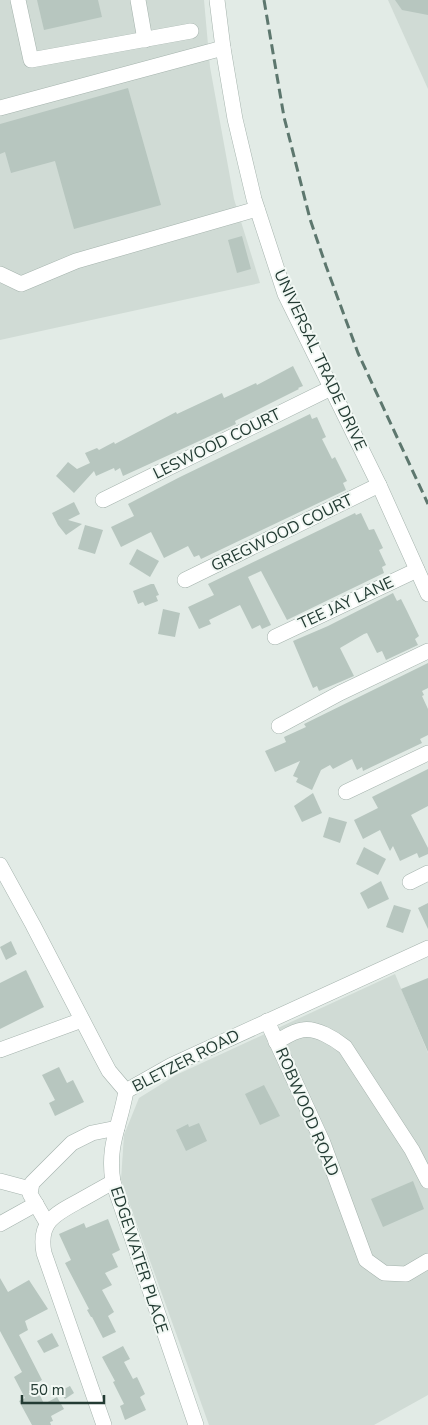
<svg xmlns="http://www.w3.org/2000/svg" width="428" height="1425" font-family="'Nunito Sans',sans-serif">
  <rect width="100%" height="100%" fill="#e2ebe6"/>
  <g fill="#d0dbd5">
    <polygon points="0,0 204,0 210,67 234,199 260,283 0,340"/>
    <polygon points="388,0 428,0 428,89"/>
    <polygon points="395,974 428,1053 428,1395 374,1425 209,1425 121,1180 124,1135 139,1098 176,1075"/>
  </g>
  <g fill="#b7c6bf">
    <polygon points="37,0 98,0 102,17 44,30"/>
    <polygon points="395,0 428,0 428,15 402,10"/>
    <polygon points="128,88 161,205 74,229 55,161 11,173 5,152 0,154 0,124"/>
    <polygon points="242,236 251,269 237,273 228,240"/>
    <polygon points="293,366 303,386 298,388 299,389 235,421 236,424 169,455 123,476 120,468 115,471 114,468 96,476 94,471 74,493 56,476 68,462 77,469 90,463 85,453 97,448 99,450 114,442 115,444 176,412 177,414 222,393 224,398 256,383 257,385"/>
    <polygon points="310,414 312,419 317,417 326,437 322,439 332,459 335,457 347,481 343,483 346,490 201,559 199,555 194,557 188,546 164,558 151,532 121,547 111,527 134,516 128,504 180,477"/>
    <polygon points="74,502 80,514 68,520 82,524 66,535 58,525 52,513"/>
    <polygon points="355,513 356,515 361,513 369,530 374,529 383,548 379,550 386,565 382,567 384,573 287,620 261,571 248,577 271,625 262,629 260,625 252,629 240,605 209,620 211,624 199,629 188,607 214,595 208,584"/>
    <polygon points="85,525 103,530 95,554 78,549"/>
    <polygon points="137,549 159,561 150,577 129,564"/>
    <polygon points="151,584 154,584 159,595 156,596 158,601 145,606 143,602 138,604 133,591"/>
    <polygon points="393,593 397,601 401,599 407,611 419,636 415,639 418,645 386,660 382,651 377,653 367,633 364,634 340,648 354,676 319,691 317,686 313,688 293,641 328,626"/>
    <polygon points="163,609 180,613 175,637 158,634"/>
    <polygon points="428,663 428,688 422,691 424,695 422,696 428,709 428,735 420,739 422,743 363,771 362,767 357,770 352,759 333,769 330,765 321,770 312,790 296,782 298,778 293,776 300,761 275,772 265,751 286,742 284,737 306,727 304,724"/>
    <polygon points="428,769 428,806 411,815 428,848 428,854 419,858 417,853 400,861 393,846 390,851 380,830 363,839 354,820 378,808 372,797"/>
    <polygon points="313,793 322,813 302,822 294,806"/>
    <polygon points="329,817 347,822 340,843 323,837"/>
    <polygon points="364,847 386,859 378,875 356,864"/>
    <polygon points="381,881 389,899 368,909 360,893"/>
    <polygon points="428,903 428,929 418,908"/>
    <polygon points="394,905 411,910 403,933 386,927"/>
    <polygon points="11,941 17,954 6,960 0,947"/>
    <polygon points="26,970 44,1007 0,1029 0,983"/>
    <polygon points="428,978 428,1052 401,989"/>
    <polygon points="59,1067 67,1083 73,1080 84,1102 55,1116 49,1103 55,1100 42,1075"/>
    <polygon points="264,1085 280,1116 260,1125 245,1094"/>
    <polygon points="199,1123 207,1141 186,1151 176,1130 188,1124 189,1127"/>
    <polygon points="413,1181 424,1209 383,1227 371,1199"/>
    <polygon points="108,1219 120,1250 112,1254 118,1267 105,1273 112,1285 102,1290 114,1312 108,1316 116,1332 103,1338 92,1317 91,1317 87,1310 89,1309 65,1263 71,1260 59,1234 84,1223 86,1228"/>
    <polygon points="0,1278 8,1292 29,1280 48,1309 25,1321 28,1330 19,1335 42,1380 35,1384 44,1404 57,1397 64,1409 51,1416 53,1421 50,1422 51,1425 32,1425 19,1401 25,1398 14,1377 22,1372 0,1331"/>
    <polygon points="52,1333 59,1346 44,1353 37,1341"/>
    <polygon points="123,1346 130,1359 124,1362 133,1379 137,1377 145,1394 140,1397 146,1410 125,1420 120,1406 124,1404 113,1382 115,1381 102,1357"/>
    <polygon points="70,1386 74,1393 65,1399 60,1391"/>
  </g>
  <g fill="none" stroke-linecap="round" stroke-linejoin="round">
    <g stroke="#a5b3ad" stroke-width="16">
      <g id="minor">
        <polyline points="18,0 31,60 191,31"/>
        <polyline points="138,0 145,40"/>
        <polyline points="217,0 223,48 235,119 254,199 285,294 379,485 428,594"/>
        <polyline points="0,108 223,48"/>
        <polyline points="0,274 21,284 76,261 257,209"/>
        <polyline points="103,500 331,388"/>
        <polyline points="185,580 379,485"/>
        <polyline points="275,637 417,570"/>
        <polyline points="279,726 340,693 428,651"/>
        <polyline points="346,792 428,753"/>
        <polyline points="0,865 33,925 101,1056 109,1071 126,1091"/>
        <polyline points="410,882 428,873"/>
        <polyline points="267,1021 323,1143 366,1260 384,1273 406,1274 428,1261"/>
        <path d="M276 1042C284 1038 293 1031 302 1030 316 1027 335 1039 345 1047L412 1150 428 1181"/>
        <polyline points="0,1050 82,1020"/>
        <path d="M126 1091C120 1126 107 1145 113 1182L196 1425"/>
        <polyline points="126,1091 172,1065 428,948"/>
        <polyline points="0,1181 30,1189"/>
        <polyline points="47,1223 30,1194 32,1183 72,1143 92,1133 117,1128"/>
        <polyline points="0,1224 36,1204"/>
        <path d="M104 1425 44 1253C38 1222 55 1214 79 1201 90 1195 102 1188 113 1182"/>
      </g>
    </g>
    <use href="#minor" stroke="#fff" stroke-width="15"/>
    <polyline stroke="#5d776e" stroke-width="3" stroke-dasharray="10 5" stroke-linecap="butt" points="264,0 284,117 310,219 326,266 358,353 428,504"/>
  </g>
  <g text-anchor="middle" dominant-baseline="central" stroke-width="4" stroke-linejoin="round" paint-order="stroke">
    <g font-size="16" fill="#233b33" stroke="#f2f8f4">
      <text transform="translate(320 360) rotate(65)">UNIVERSAL TRADE DRIVE</text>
      <text transform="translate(217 444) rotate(-26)">LESWOOD COURT</text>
      <text transform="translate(282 533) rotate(-26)">GREGWOOD COURT</text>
      <text transform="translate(346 603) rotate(-25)">TEE JAY LANE</text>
      <text transform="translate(186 1061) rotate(-27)">BLETZER ROAD</text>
      <text transform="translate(307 1112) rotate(67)">ROBWOOD ROAD</text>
      <text transform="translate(139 1260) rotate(72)">EDGEWATER PLACE</text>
    </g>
  </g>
  <path d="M22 1395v8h82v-8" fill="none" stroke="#233b33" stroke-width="2.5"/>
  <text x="30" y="1395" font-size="15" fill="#233b33" stroke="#f2f8f4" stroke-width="4" paint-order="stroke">50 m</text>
</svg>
